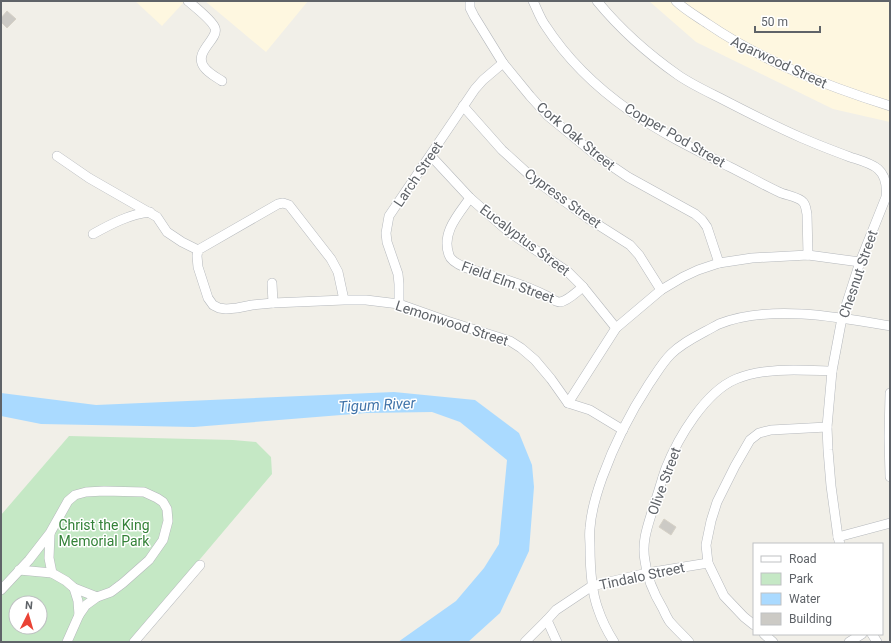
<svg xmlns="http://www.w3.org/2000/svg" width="891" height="643" font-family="Roboto,sans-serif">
  <rect width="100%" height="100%" fill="#f1efe8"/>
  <g fill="#fef7e0">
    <polygon points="135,1 185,1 162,26"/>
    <polygon points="205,1 308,1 266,52"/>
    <polygon points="649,1 890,1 890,122 833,109 696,42"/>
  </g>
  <path fill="#c5e8c5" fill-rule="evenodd" d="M69 436 233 440 256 442 271 457 272 474 130 642H1V515ZM16 603H40V627H16Z"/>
  <polygon fill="#aadaff" points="394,392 475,400 519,433 532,465 534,487 529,551 500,613 468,642 398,642 456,601 484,568 499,544 507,460 460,422 432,412 366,413 194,427 41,424 1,416 1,393 96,405"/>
  <g fill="#cccac5" stroke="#d6d1c6">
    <polygon points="7,11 16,19 7,28 1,22 1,18"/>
    <polygon points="664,519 676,527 671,535 659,527"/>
  </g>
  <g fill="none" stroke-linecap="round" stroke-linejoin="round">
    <g stroke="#b5b8bc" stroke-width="10">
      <g id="minor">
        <path d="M188 1C195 7 212 20 215 28 219 39 193 52 204 67 208 73 216 77 222 81"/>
        <polyline points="470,1 470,8 474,16 503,63 530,96 548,116 597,156 628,177 695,214 702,220 707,227 719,263"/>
        <path d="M533 1C537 9 540 18 545 25 567 59 597 88 630 111 661 133 696 150 730 167 746 175 762 184 779 192 785 195 799 197 803 202 806 205 806 210 807 214L808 255"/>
        <path d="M597 1C620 29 648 54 678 75 691 84 706 91 720 98 747 112 774 126 802 138 818 145 834 151 850 157 859 160 871 163 878 169 886 176 887 187 886 197L860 262 842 318 832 371 827 427 828 450 831 486 838 537 840 544"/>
        <path d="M676 1C685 10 698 17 708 24 764 62 827 86 890 106"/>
        <polyline points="463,106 502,150 535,180 589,219 630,245 639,255 661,290"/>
        <polyline points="57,156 89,178 157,217 167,232 182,242 198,250"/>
        <polyline points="431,156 470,198 509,232 568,272 583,287 616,328"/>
        <path d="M470 198C458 215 441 233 449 255 453 268 489 274 501 278 517 283 533 289 549 297 552 299 556 302 560 302 568 301 576 292 583 287"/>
        <path d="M93 234C111 224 130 214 150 212"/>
        <polyline points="272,283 273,303"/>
        <polyline points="344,300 338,272 331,259 289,205 283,203 278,204 198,250 197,256 198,267 208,298 213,305 219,308 226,309 237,308 252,305 273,303 344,300 366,300 399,304 447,321 510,341 521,348 535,360 551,379 568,403 590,410 623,430"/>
        <polyline points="399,304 399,284 398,274 387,242 386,233 389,216 475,89 483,80 503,63"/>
        <polyline points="890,393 889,437 890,477"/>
        <polyline points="568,403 616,328 661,290 683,277 698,270 719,263 752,258 808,255 860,262"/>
        <polyline points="50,534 49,558 52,573 66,581 74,588 97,597"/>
        <polyline points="838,537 890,523"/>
        <polyline points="19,570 52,573"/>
        <polyline points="74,588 78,601 79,615"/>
        <polyline points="1,590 29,560 50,533 68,501 75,495 86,492 104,491 144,492 157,498 163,502 167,509 168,521 163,540 149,560 123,583 111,592 97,597 86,605 79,615 67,642"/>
        <polyline points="547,620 557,642"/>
        <polyline points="754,625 744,617 724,596 708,563 706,545 711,521 717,502 735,466 750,440 759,433 771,430 827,427"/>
        <polyline points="764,634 773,642"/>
        <polyline points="872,634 877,642"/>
        <polyline points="134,642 200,565"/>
        <polyline points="525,642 547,620 556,610 592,586 647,573 708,563"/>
        <path d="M614 642C607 631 602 621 598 609 591 590 590 567 590 546 590 540 589 534 590 528 591 511 596 495 602 478 614 445 630 413 649 384 656 374 662 363 671 354 681 344 693 338 706 331 710 329 715 326 719 324 769 304 839 317 890 326"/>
        <path d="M689 642C683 635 676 629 670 622 667 618 665 613 663 609 654 594 647 579 645 561 641 540 649 523 655 502 659 491 662 479 666 468 678 438 705 392 736 379 765 367 801 370 832 371"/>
        <polyline points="849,642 862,634"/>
      </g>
    </g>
    <use href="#minor" stroke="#fff" stroke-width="9"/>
  </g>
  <g text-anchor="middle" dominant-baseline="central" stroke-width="3" stroke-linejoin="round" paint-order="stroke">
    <g font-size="14" fill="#5f6368" stroke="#fff">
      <text transform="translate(779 62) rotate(25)">Agarwood Street</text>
      <text transform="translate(675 135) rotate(30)">Copper Pod Street</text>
      <text transform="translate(576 136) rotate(40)">Cork Oak Street</text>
      <text transform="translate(418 174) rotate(-56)">Larch Street</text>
      <text transform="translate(563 198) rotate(36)">Cypress Street</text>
      <text transform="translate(525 240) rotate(37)">Eucalyptus Street</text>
      <text transform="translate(858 274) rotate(-71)">Chesnut Street</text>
      <text transform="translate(508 282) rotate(20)">Field Elm Street</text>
      <text transform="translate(452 323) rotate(18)">Lemonwood Street</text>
      <text transform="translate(664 481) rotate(-70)">Olive Street</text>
      <text transform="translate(642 576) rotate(-12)">Tindalo Street</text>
    </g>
    <g font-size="14" fill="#348238" stroke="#fff">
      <text x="104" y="525">Christ the King<tspan x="104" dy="16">Memorial Park</tspan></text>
    </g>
    <g font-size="15" font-style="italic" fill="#4174aa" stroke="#fff">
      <text transform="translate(377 405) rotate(-3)">Tigum River</text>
    </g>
  </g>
  <rect width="891" height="643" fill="none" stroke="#5f6368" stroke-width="4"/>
  <rect x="753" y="543" width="130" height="92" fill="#ffffff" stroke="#bfc1c3"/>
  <rect x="761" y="556" width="20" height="6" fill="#ffffff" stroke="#bfc1c3"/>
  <text x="789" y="563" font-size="12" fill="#5f6368">Road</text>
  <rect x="761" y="573" width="20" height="12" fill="#c5e8c5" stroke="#bfc1c3"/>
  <text x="789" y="583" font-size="12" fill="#5f6368">Park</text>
  <rect x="761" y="593" width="20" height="12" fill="#aadaff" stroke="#bfc1c3"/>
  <text x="789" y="603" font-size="12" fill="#5f6368">Water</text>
  <rect x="761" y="613" width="20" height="12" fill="#cccac5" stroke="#bfc1c3"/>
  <text x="789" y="623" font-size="12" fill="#5f6368">Building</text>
  <g transform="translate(28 615) rotate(5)"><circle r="19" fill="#ffffff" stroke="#bfc1c3"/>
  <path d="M0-3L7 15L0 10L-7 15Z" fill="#ea4335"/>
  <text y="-6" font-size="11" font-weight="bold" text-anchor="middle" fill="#5f6368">N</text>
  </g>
  <path d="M755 26v6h65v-6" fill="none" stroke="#5f6368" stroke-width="2"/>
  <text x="761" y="26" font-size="12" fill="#5f6368" stroke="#ffffff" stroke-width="3" paint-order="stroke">50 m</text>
</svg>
